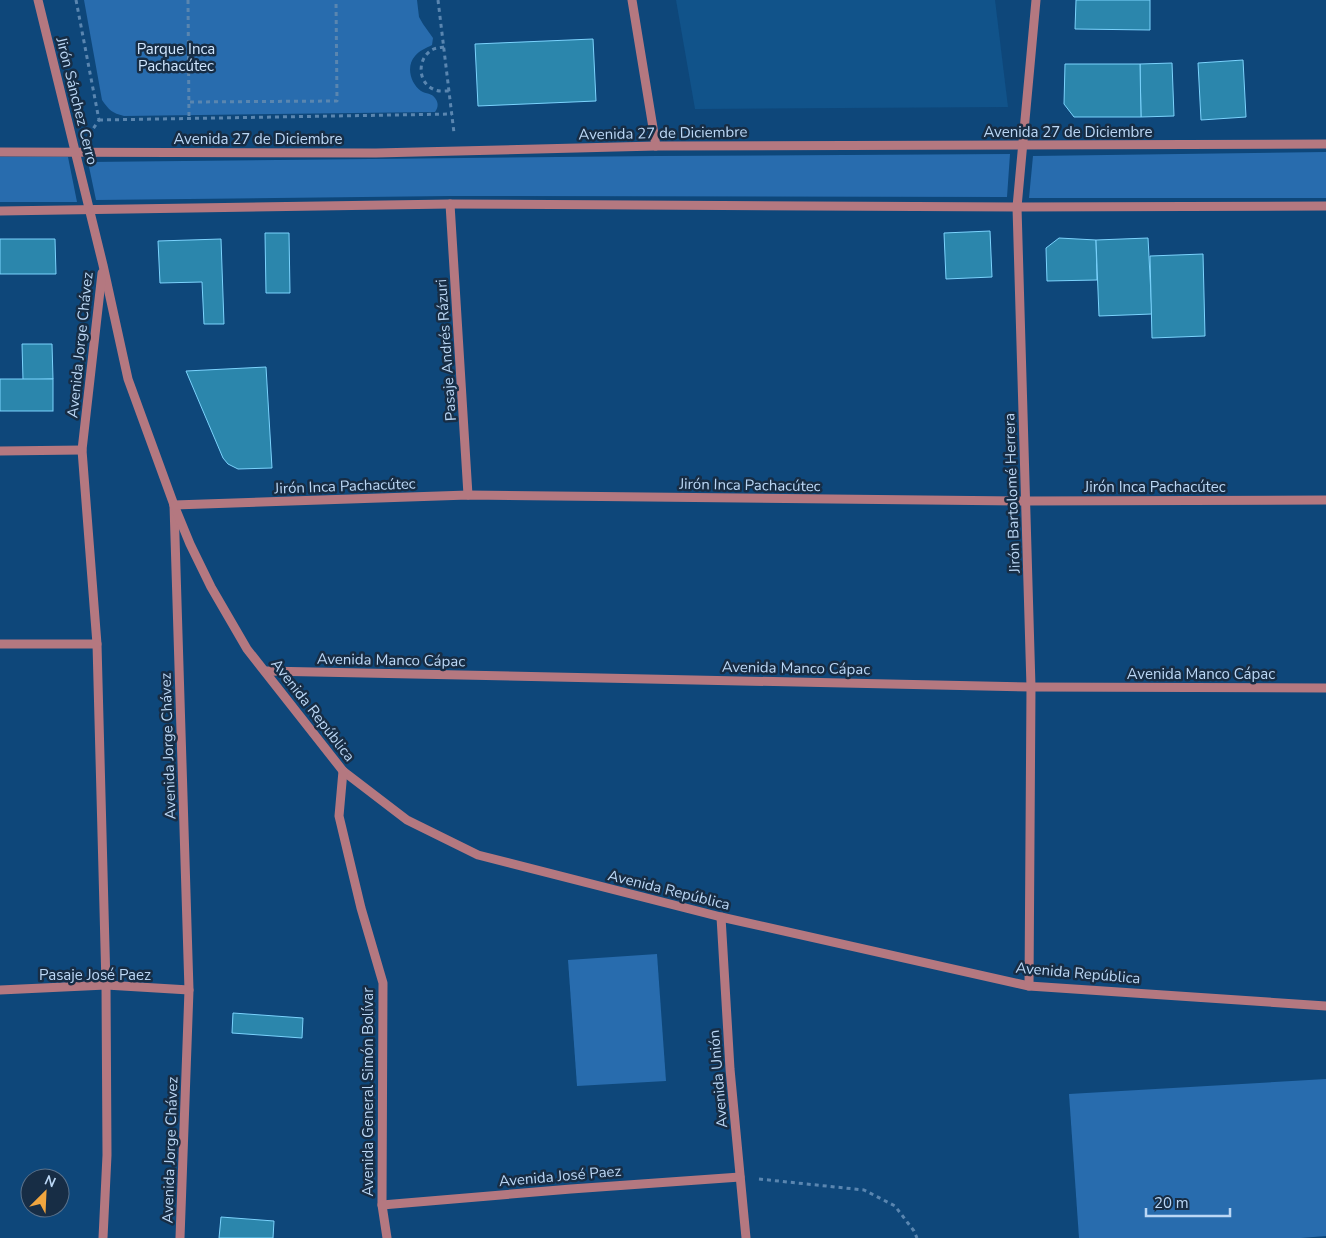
<svg xmlns="http://www.w3.org/2000/svg" width="1326" height="1238" font-family="'Nunito Sans',sans-serif">
	<rect width="100%" height="100%" fill="#0e477a"/>
	<!-- built -->
	<path fill="#11538a" d="M676 0H995L1008 107 695 109Z"/>
	<!-- green -->
	<g fill="#286cae">
		<path d="M84 0H417L419 17 423 24 433 38 432 45C426 48 419 51 415 56 406 66 410 83 421 91 426 94 432 93 435 98 439 103 438 108 435 112L124 116C112 113 109 110 102 100Z"/>
		<path d="M1326 152V198H1029L1033 156Z"/>
		<path d="M1010 154 1007 197 451 196 96 200 88 162 657 156Z"/>
		<path d="M0 157H68L77 202H0Z"/>
		<path d="M657 954 666 1081 577 1086 568 960Z"/>
		<path d="M1326 1079V1236L1301 1238H1079L1069 1094Z"/>
	</g>
	<!-- building -->
	<g fill="#2b86ac" stroke="#7bd3fd">
		<path d="M1076 0H1150V30L1075 29Z"/>
		<path d="M593 39 596 101 478 106 475 44Z"/>
		<path d="M1243 60 1246 117 1201 120 1198 63Z"/>
		<path d="M1172 63 1174 116 1141 117 1140 64Z"/>
		<path d="M1065 64H1140L1141 117H1074L1064 104Z"/>
		<path d="M990 231 992 277 946 279 944 233Z"/>
		<path d="M265 233H289L290 293H266Z"/>
		<path d="M1059 238 1096 240 1097 280 1047 281 1046 248Z"/>
		<path d="M1148 238 1152 314 1099 316 1096 240Z"/>
		<path d="M0 239H55L56 274H0Z"/>
		<path d="M221 239 224 324H204L202 282 160 283 158 241Z"/>
		<path d="M1203 254 1205 336 1152 338 1150 256Z"/>
		<path d="M22 344H52L53 379 23 380Z"/>
		<path d="M266 367 272 468 238 469 228 464 223 458 186 371Z"/>
		<rect x="0" y="379" width="53" height="32"/>
		<path d="M233 1013 303 1018 302 1038 232 1033Z"/>
		<path d="M221 1217 274 1221 273 1238H219Z"/>
	</g>
	<g fill="none" stroke-linecap="round" stroke-linejoin="round">
		<!-- path -->
		<g stroke="#5a86b0" stroke-width="3" stroke-dasharray="4 4" stroke-linecap="butt">
			<path d="M76 0 99 120 91 132"/>
			<path d="M188 0 189 118"/>
			<path d="M438 0 454 133"/>
			<path d="M444 47C438 48 433 48 429 52 417 62 419 83 433 89 438 92 444 91 449 91"/>
			<path d="M190 102 337 101 336 0"/>
			<path d="M99 120 452 114"/>
			<path d="M759 1179 864 1190 895 1206 914 1231 917 1238"/>
		</g>
		<!-- minor -->
		<g stroke="#b47880" stroke-width="9">
			<path d="M38 0 103 265 128 379 174 505 189 990 180 1238"/>
			<path d="M632 0 656 146"/>
			<path d="M0 152 376 153 656 146 1326 144"/>
			<path d="M450 204 468 495"/>
			<path d="M0 211 450 204 1017 207 1326 206"/>
			<path d="M102 273 82 450 97 644 106 985 107 1155 103 1238"/>
			<path d="M0 451 82 450"/>
			<path d="M174 505 190 544 211 587 247 649 343 771 407 820 478 855 721 917 1029 986 1326 1006"/>
			<path d="M174 505 468 495 1026 501 1326 500"/>
			<path d="M0 644H97"/>
			<path d="M266 671 1031 687 1326 688"/>
			<path d="M343 771 339 816 361 908 383 983 382 1205 387 1238"/>
			<path d="M721 917 730 1069 746 1238"/>
			<path d="M1029 986 1031 687 1017 207 1036 0"/>
			<path d="M0 990 106 985 189 990"/>
			<path d="M382 1205 571 1189 740 1177"/>
		</g>
	</g>
	<g text-anchor="middle" dominant-baseline="central" stroke-width="5" stroke-linejoin="round" paint-order="stroke">
		<!-- park labels -->
		<g font-size="15" fill="#cfe5fd" stroke="#172d45">
			<text x="176" y="49">Parque Inca<tspan x="176" dy="17">Pachacútec</tspan></text>
		</g>
		<!-- street labels -->
		<g font-size="15" fill="#bbd7f5" stroke="#172d45">
			<text transform="translate(77 101) rotate(76)">Jirón Sánchez Cerro</text>
			<text x="1068" y="132">Avenida 27 de Diciembre</text>
			<text transform="translate(663 133) rotate(-1)">Avenida 27 de Diciembre</text>
			<text x="258" y="139">Avenida 27 de Diciembre</text>
			<text transform="translate(80 345) rotate(-84)">Avenida Jorge Chávez</text>
			<text transform="translate(446 350) rotate(-94)">Pasaje Andrés Rázuri</text>
			<text transform="translate(750 485) rotate(1)">Jirón Inca Pachacútec</text>
			<text transform="translate(345 486) rotate(-2)">Jirón Inca Pachacútec</text>
			<text x="1155" y="487">Jirón Inca Pachacútec</text>
			<text transform="translate(1012 493) rotate(-92)">Jirón Bartolomé Herrera</text>
			<text transform="translate(391 660) rotate(1)">Avenida Manco Cápac</text>
			<text transform="translate(796 668) rotate(1)">Avenida Manco Cápac</text>
			<text x="1201" y="674">Avenida Manco Cápac</text>
			<text transform="translate(313 710) rotate(52)">Avenida República</text>
			<text transform="translate(168 746) rotate(-92)">Avenida Jorge Chávez</text>
			<text transform="translate(669 890) rotate(14)">Avenida República</text>
			<text transform="translate(1078 973) rotate(5)">Avenida República</text>
			<text x="95" y="975">Pasaje José Paez</text>
			<text transform="translate(718 1079) rotate(-95)">Avenida Unión</text>
			<text transform="translate(368 1092) rotate(-90)">Avenida General Simón Bolívar</text>
			<text transform="translate(170 1150) rotate(-88)">Avenida Jorge Chávez</text>
			<text transform="translate(560 1176) rotate(-5)">Avenida José Paez</text>
		</g>
	</g>
	<!-- north arrow -->
	<g transform="translate(45 1193) rotate(24)"><circle r="24" fill="#172d45" stroke="#59718b"/>
	<path d="M0-4L9 19L0 12L-9 19Z" fill="#f1a63f"/>
	<text y="-8" font-size="14" font-weight="bold" text-anchor="middle" fill="#bbd7f5">N</text>
	</g>
	<!-- scale -->
	<path d="M1146 1208v8h84v-8" fill="none" stroke="#bbd7f5" stroke-width="2.5"/>
	<text x="1154" y="1208" font-size="15" fill="#bbd7f5" stroke="#172d45" stroke-width="4" paint-order="stroke">20 m</text>
</svg>
